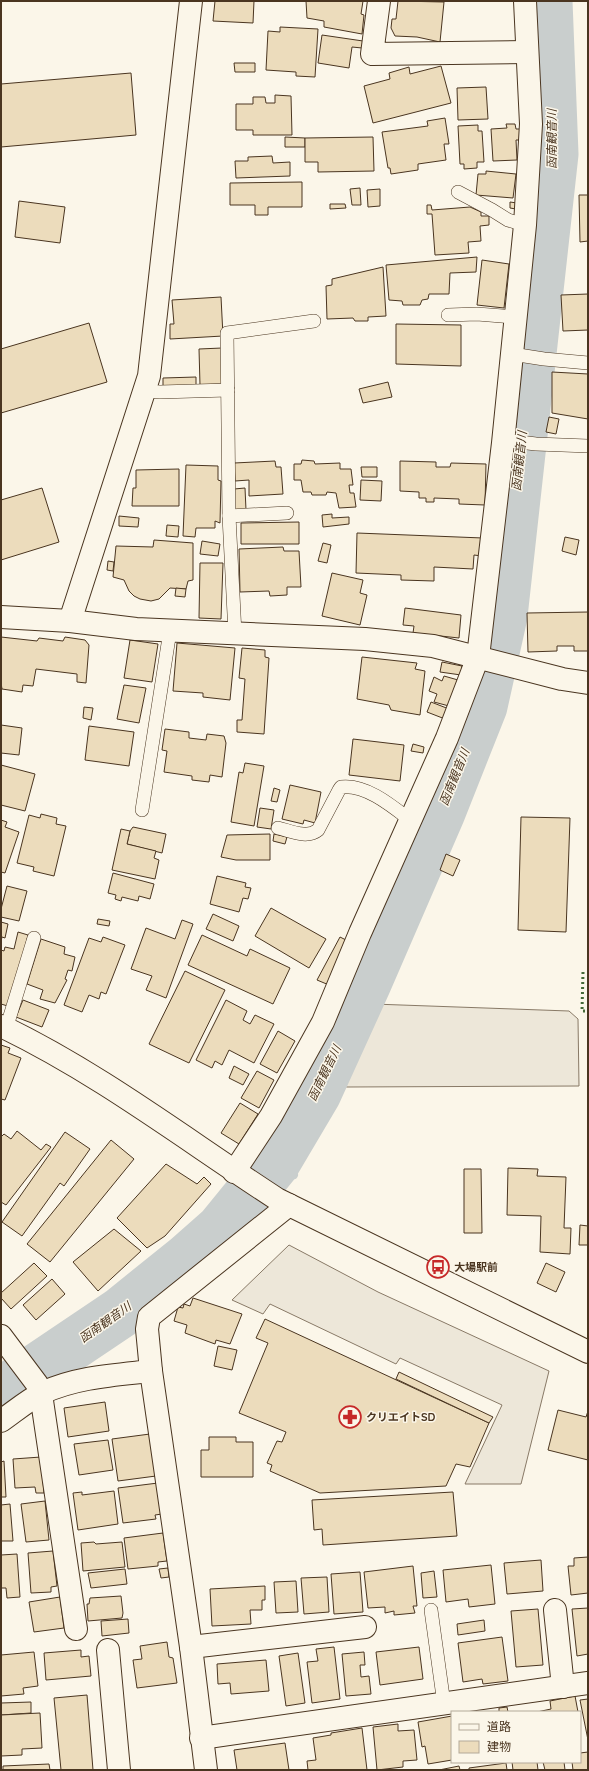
<svg xmlns="http://www.w3.org/2000/svg" width="589" height="1771" font-family="Quicksand,'Noto Sans JP',sans-serif">
	<rect width="100%" height="100%" fill="#fbf6e9"/>
	<!-- parking -->
	<g fill="#ede7d9" stroke="#887966">
		<path d="M373 1004 569 1011 578 1019 579 1086 347 1087 338 1085Z"/>
		<path d="M289 1245 378 1292 549 1371 521 1484H465L502 1405 400 1358 396 1364 270 1304 263 1314 232 1300Z"/>
	</g>
	<g fill="none" stroke-linecap="round" stroke-linejoin="round">
		<!-- stream -->
		<path stroke="#c9cecd" stroke-width="8" d="M274 1164 294 1175"/>
		<!-- river -->
		<path stroke="#c9cecd" stroke-width="51" d="M1 1393 120 1313 187 1259 221 1229 274 1164 316 1093 366 983 440 812 482 706 502 616 553 154 547 1"/>
	</g>
	<!-- building -->
	<g fill="#ecdcbc" stroke="#4a3520">
		<path d="M215 1H254L253 23 213 21Z"/>
		<path d="M306 1H363L361 14 364 15 362 34 324 27V21L307 18Z"/>
		<path d="M398 1 444 2 440 42 417 37 395 36 391 28 392 19H396Z"/>
		<path d="M280 27 318 29 315 77 296 76V72L266 70 268 31 280 32Z"/>
		<path d="M322 35 363 41 362 48 352 47 349 68 318 63Z"/>
		<path d="M234 63H255V72H235Z"/>
		<path d="M441 66 451 103 373 123 364 86 390 79 389 73 409 67 410 74Z"/>
		<path d="M131 73 136 135 1 147V84Z"/>
		<path d="M486 87 488 119 458 120 457 88Z"/>
		<path d="M275 95 291 96 292 135H253V130H236V104H253V97H265L266 103H275Z"/>
		<path d="M445 118 449 144H444L446 160 418 164V170L391 174 390 168H388L382 132 428 126 427 121Z"/>
		<path d="M506 124H515L516 129H520L521 140H516L517 160 493 161 491 129 507 128Z"/>
		<path d="M478 125V131H482L484 162H477V168L464 169V164H460L458 126Z"/>
		<path d="M285 137 305 138V147H285Z"/>
		<path d="M373 137 374 171 318 172V162H305V138Z"/>
		<path d="M272 156 273 163 290 162V176L236 178 235 161H248V157Z"/>
		<path d="M486 171 516 174 513 198 476 195 478 174H486Z"/>
		<path d="M302 182V207H268V215H255V205H230V183Z"/>
		<path d="M360 188 361 205H352L350 189Z"/>
		<path d="M380 189V206L368 207 367 190Z"/>
		<path d="M579 195H588V241L580 242Z"/>
		<path d="M19 201 65 207 60 243 15 237Z"/>
		<path d="M510 202 517 203 516 209 510 208Z"/>
		<path d="M330 204H345L346 208 330 209Z"/>
		<path d="M427 205H431L432 210 470 207 481 212V216H489V225L480 226 481 241 468 242 469 253 435 255 432 214H427Z"/>
		<path d="M477 257 476 272 450 273 449 294H429L428 299 422 300 420 305H403L402 301 389 300 386 265Z"/>
		<path d="M482 260 509 264 504 308 477 305Z"/>
		<path d="M383 267 386 316 368 317V321H355L353 318 327 319 326 286 332 285V279Z"/>
		<path d="M588 294V330L563 331 561 295Z"/>
		<path d="M221 297 223 336 170 339V324H174L172 300Z"/>
		<path d="M89 323 107 382 1 413V349Z"/>
		<path d="M396 324 461 325V366L396 364Z"/>
		<path d="M222 348 223 384 200 385 199 349Z"/>
		<path d="M552 372 588 374V419L552 413Z"/>
		<path d="M196 377V385L163 387V378Z"/>
		<path d="M388 382 392 397 363 403 359 389Z"/>
		<path d="M549 417 559 419 556 434 546 432Z"/>
		<path d="M302 460 314 461 315 464 340 463V469H351L353 485H349L350 493H354L356 507 339 508 336 493 327 492 326 495H312L311 492H303L301 480H294V464H301Z"/>
		<path d="M275 461 276 467H281L283 494 249 496V480L235 481 234 463Z"/>
		<path d="M400 461 436 462V467H450L451 463 486 464 485 505 459 504V499L434 498V502H426V498H419V492L400 491Z"/>
		<path d="M186 465 218 466V480L221 481 220 523 215 521V528H196L195 537 183 536Z"/>
		<path d="M361 467H377V477H362Z"/>
		<path d="M179 469V506H132L133 488H136V470Z"/>
		<path d="M361 480 382 481 381 501 360 500Z"/>
		<path d="M42 488 59 542 1 560V500Z"/>
		<path d="M245 488 246 510H235L234 489Z"/>
		<path d="M332 514V518L349 517V524L323 527 322 515Z"/>
		<path d="M119 516 139 518 138 527 119 526Z"/>
		<path d="M299 522V544H241V523Z"/>
		<path d="M167 525 179 526 178 537 166 536Z"/>
		<path d="M357 533 483 538 482 556 474 555 473 569 434 567V581L401 580V575L356 573Z"/>
		<path d="M565 537 579 540 576 555 562 551Z"/>
		<path d="M154 540 193 543V580L188 581 186 589 170 588 159 599 151 601 140 599 134 596 129 591 124 580 113 577 116 546 153 547Z"/>
		<path d="M202 541 220 544 218 556 200 554Z"/>
		<path d="M323 543 331 545 327 563 318 561Z"/>
		<path d="M283 547 284 551H299L301 587H287V595L270 596 269 591 240 592 239 549Z"/>
		<path d="M108 561 114 562 113 571 107 570Z"/>
		<path d="M200 563H223L221 619 199 618Z"/>
		<path d="M332 573 363 580 360 593 367 595 360 625 322 616Z"/>
		<path d="M176 588 186 589 185 597 175 596Z"/>
		<path d="M405 608 461 615 459 638 413 633 414 626 403 625Z"/>
		<path d="M588 612V651H574V646H557V651L528 652 527 613Z"/>
		<path d="M1 637 37 641 39 638 63 641 65 637 85 640 89 645 86 683 77 682V674L36 669 33 686 23 685 22 692 2 689 1 683Z"/>
		<path d="M130 640 158 644 152 682 124 678Z"/>
		<path d="M177 643 235 648 230 700 203 697V693L173 691Z"/>
		<path d="M242 648 265 650V657L269 658 264 734 237 732V720H242L245 679 239 678Z"/>
		<path d="M362 657 417 663 415 669 425 671 420 715 391 710 389 705 357 699Z"/>
		<path d="M442 662 462 666 461 675 440 672Z"/>
		<path d="M444 676 458 680 449 706 434 702 437 694 429 691 434 677 442 681Z"/>
		<path d="M124 685 146 688 139 723 117 719Z"/>
		<path d="M431 702 449 709 445 719 427 712Z"/>
		<path d="M84 707 93 708 91 720 83 718Z"/>
		<path d="M1 725 22 728 19 755 1 753Z"/>
		<path d="M89 726 134 732 129 766 85 760Z"/>
		<path d="M165 729 189 732V738L206 740 207 734 224 736 226 743 222 777 210 775 209 782 192 780V776L164 772 167 751 162 750Z"/>
		<path d="M353 739 404 745 400 781 349 775Z"/>
		<path d="M413 744 424 747 423 753 411 751Z"/>
		<path d="M245 763 264 766 254 826 231 822 239 772 243 773Z"/>
		<path d="M1 765 35 774 25 811 1 805Z"/>
		<path d="M290 785 321 792 315 823 304 820 303 824 282 819Z"/>
		<path d="M274 788 280 790 277 802 271 801Z"/>
		<path d="M260 808 274 810 271 829 257 827Z"/>
		<path d="M41 814 57 818 56 824 66 826 54 876 33 871 34 867 17 863 29 815 40 818Z"/>
		<path d="M521 817 570 818 566 932 518 930Z"/>
		<path d="M1 820 7 822 5 827 19 832 5 873 1 872Z"/>
		<path d="M133 827 166 834 162 853 127 844 130 831Z"/>
		<path d="M121 829 130 831 127 844 156 851 154 858 159 860 155 879 112 870Z"/>
		<path d="M270 834V860H236L221 857 227 835Z"/>
		<path d="M274 834 287 837 285 844 273 841Z"/>
		<path d="M446 854 460 860 453 876 440 870Z"/>
		<path d="M113 873 154 884 150 899 139 896 138 901 122 897 121 901 115 899 116 895 108 893Z"/>
		<path d="M217 876 246 883 245 887 251 888 248 899 243 898 239 912 210 904Z"/>
		<path d="M7 886 27 891 19 921 1 917V909Z"/>
		<path d="M271 908 326 939 309 968 255 936Z"/>
		<path d="M213 914 239 926 233 941 206 929Z"/>
		<path d="M98 919 110 921 109 926 97 924Z"/>
		<path d="M182 920 193 924 166 998 146 990 152 976 131 969 146 928 175 939Z"/>
		<path d="M1 922 8 924 5 938 2 937 1 941Z"/>
		<path d="M18 932 28 935 11 1007 1 1004V950L4 951 5 947 14 949Z"/>
		<path d="M202 935 247 956 250 949 290 968 273 1004 188 965Z"/>
		<path d="M103 937 125 945 106 994 101 992 99 999 89 995 82 1012 64 1005 89 938 101 942Z"/>
		<path d="M340 937 348 941 329 985 317 980Z"/>
		<path d="M41 939 65 947 64 954 75 957 72 971 68 970 65 979 67 980 55 1003 40 999 43 990 27 984Z"/>
		<path d="M185 971 225 990 189 1063 149 1044Z"/>
		<path d="M23 1000 49 1010 42 1027 16 1017Z"/>
		<path d="M226 1000 247 1011 243 1020 250 1024 255 1015 274 1024 254 1063 229 1050 222 1065 215 1061 212 1068 196 1060Z"/>
		<path d="M278 1031 295 1041 277 1073 260 1064Z"/>
		<path d="M1 1045 10 1048 8 1053 21 1058 5 1100 1 1099Z"/>
		<path d="M234 1066 249 1074 243 1085 229 1078Z"/>
		<path d="M257 1071 274 1080 259 1108 241 1098Z"/>
		<path d="M240 1103 258 1114 239 1144 221 1133Z"/>
		<path d="M17 1131 41 1150 46 1144 51 1147 6 1205 1 1202V1137L4 1134 11 1139Z"/>
		<path d="M65 1132 90 1149 64 1186 60 1183 22 1236 2 1222Z"/>
		<path d="M111 1140 134 1159 50 1262 27 1244Z"/>
		<path d="M166 1164 197 1184 204 1177 211 1184 165 1236 147 1248 117 1218Z"/>
		<path d="M508 1168 538 1169 537 1176 566 1177 564 1228H571L570 1254 540 1252 541 1216 507 1215Z"/>
		<path d="M464 1169H481L482 1233H464Z"/>
		<path d="M580 1225 588 1226V1245H579Z"/>
		<path d="M114 1229 141 1251 98 1291 73 1262Z"/>
		<path d="M34 1263 47 1276 11 1309 1 1298V1293Z"/>
		<path d="M546 1263 565 1272 556 1292 537 1283Z"/>
		<path d="M52 1279 65 1294 36 1320 23 1305Z"/>
		<path d="M193 1298 242 1314 230 1344 216 1340 215 1344 185 1333 187 1325 174 1321 178 1307 183 1308 184 1304 190 1306Z"/>
		<path d="M265 1319 489 1423 470 1467 456 1464 446 1486 320 1493 270 1471 272 1465 267 1463 277 1441 282 1442 286 1432 239 1413 268 1343 256 1338Z"/>
		<path d="M218 1346 237 1350 232 1370 214 1366Z"/>
		<path d="M399 1372 493 1417 489 1423 396 1379Z"/>
		<path d="M105 1402 109 1431 68 1437 64 1408Z"/>
		<path d="M558 1410 586 1417 588 1411V1460L548 1450Z"/>
		<path d="M150 1434 156 1476 118 1481 112 1439Z"/>
		<path d="M209 1437H236V1442H253V1477H201V1450H209Z"/>
		<path d="M108 1440 113 1470 79 1475 74 1444Z"/>
		<path d="M41 1457 44 1493H36L35 1487 15 1488 13 1459Z"/>
		<path d="M4 1461 6 1497H1V1462Z"/>
		<path d="M158 1483 162 1514 155 1515 156 1519 123 1523 118 1488Z"/>
		<path d="M114 1491 118 1524 78 1530 73 1493 82 1492V1495Z"/>
		<path d="M453 1492 457 1536 323 1545 322 1529 314 1530 312 1500Z"/>
		<path d="M45 1501 49 1540 26 1542 21 1504Z"/>
		<path d="M10 1504 13 1541H1V1505Z"/>
		<path d="M163 1533 167 1561 158 1562V1566L128 1569 124 1538Z"/>
		<path d="M94 1542 96 1544 122 1542 125 1567 83 1571 81 1543Z"/>
		<path d="M53 1551 57 1586 51 1587V1592L31 1593 28 1553Z"/>
		<path d="M17 1554 20 1597 7 1598 6 1588H1V1555Z"/>
		<path d="M588 1557V1593L571 1595 568 1566H574V1558Z"/>
		<path d="M541 1560 543 1591 507 1594 504 1563Z"/>
		<path d="M491 1565 495 1604 469 1607 468 1599 446 1602 443 1570Z"/>
		<path d="M413 1566 417 1606H413L415 1613 394 1615V1611L385 1613V1607L368 1608 364 1572Z"/>
		<path d="M168 1568 169 1577 161 1578 159 1569Z"/>
		<path d="M125 1569 127 1584 91 1588 88 1573Z"/>
		<path d="M434 1571 437 1597 423 1598 421 1573Z"/>
		<path d="M360 1572 363 1612 334 1614 331 1574Z"/>
		<path d="M327 1577 329 1612 304 1614 301 1578Z"/>
		<path d="M296 1581 298 1612 276 1613 274 1582Z"/>
		<path d="M265 1586V1600H262V1610H250L251 1624 212 1626 210 1589Z"/>
		<path d="M121 1596 123 1613 122 1618 88 1621 87 1604H89L90 1598Z"/>
		<path d="M60 1597 64 1628 34 1632 29 1602Z"/>
		<path d="M588 1608V1654L577 1656 572 1609Z"/>
		<path d="M538 1609 543 1665 516 1667 511 1611Z"/>
		<path d="M128 1619 129 1633 102 1636 101 1621Z"/>
		<path d="M484 1620 485 1631 458 1635 457 1624Z"/>
		<path d="M502 1637 508 1681 483 1684 482 1679 463 1682 458 1643Z"/>
		<path d="M167 1642 169 1657 173 1658 177 1683 137 1688 133 1660 142 1659 140 1646Z"/>
		<path d="M334 1647 340 1699 312 1703 307 1662 318 1661 316 1649Z"/>
		<path d="M419 1647 423 1679 380 1685 376 1652Z"/>
		<path d="M81 1650V1657L89 1656 91 1676 46 1680 44 1653Z"/>
		<path d="M34 1652 38 1686 23 1688 24 1694 1 1696V1655Z"/>
		<path d="M364 1652 365 1665H360L361 1677 369 1676 371 1694 346 1696 342 1654Z"/>
		<path d="M298 1653 305 1703 286 1706 279 1656Z"/>
		<path d="M266 1660 269 1691 231 1694 230 1683 218 1684 217 1664Z"/>
		<path d="M87 1695 93 1770H61L54 1698Z"/>
		<path d="M575 1696 578 1712H537L551 1709 550 1701Z"/>
		<path d="M588 1699V1740L580 1700Z"/>
		<path d="M31 1702V1713L1 1715V1703Z"/>
		<path d="M507 1707 508 1712H499V1708Z"/>
		<path d="M40 1713 42 1748 22 1749V1755L1 1756V1715Z"/>
		<path d="M452 1716V1760L428 1764 425 1746 422 1747 418 1722Z"/>
		<path d="M398 1724V1731L414 1730 417 1760 403 1761V1767L377 1770 373 1727Z"/>
		<path d="M362 1728 367 1770H308L307 1761 316 1760 313 1738 331 1735V1733Z"/>
		<path d="M285 1743 289 1770H237L234 1750Z"/>
		<path d="M588 1752V1770H573L572 1762H580V1753Z"/>
		<path d="M512 1762H537L538 1770H513Z"/>
		<path d="M543 1762H564L565 1770H545Z"/>
		<path d="M506 1763 507 1770H469V1768Z"/>
		<path d="M49 1764 50 1770H3V1766Z"/>
		<path d="M459 1766 460 1770H439Z"/>
	</g>
	<g fill="none" stroke-linecap="round" stroke-linejoin="round">
		<!-- service casing -->
		<g stroke="#4a3520" stroke-width="14">
			<g id="service">
				<path d="M458 192 492 210 508 220 525 225"/>
				<path d="M448 315 477 314 515 317"/>
				<path d="M512 354 544 359 588 363"/>
				<path d="M144 391 160 392 228 390"/>
				<path d="M503 440 536 444 588 446"/>
				<path d="M229 516 287 513"/>
				<path d="M235 634 229 516 227 333 314 321"/>
				<path d="M142 810 170 631"/>
				<path d="M278 828C291 831 307 839 318 830L339 790 341 787C366 784 392 806 410 820"/>
				<path d="M6 1029 34 938"/>
				<path d="M431 1610 444 1704"/>
			</g>
		</g>
		<!-- minor casing -->
		<g stroke="#4a3520" stroke-width="24">
			<g id="minor">
				<path d="M379 1 372 54 527 52"/>
				<path d="M1 617 70 621 136 629 365 639 433 646 562 679 588 683"/>
				<path d="M234 1172 271 1116 323 1022 360 933 447 738 478 657 503 443 525 225 531 124 525 1"/>
				<path d="M1 1336 37 1384 41 1394 76 1629"/>
				<path d="M151 1371 191 1647 206 1770"/>
				<path d="M1 1421C14 1412 28 1400 42 1393 76 1377 115 1375 151 1371L147 1329 149 1317 289 1205"/>
				<path d="M555 1610 563 1687"/>
				<path d="M191 1647 365 1627"/>
				<path d="M108 1650 119 1770"/>
				<path d="M201 1738 588 1683"/>
			</g>
		</g>
		<!-- tertiary casing -->
		<g stroke="#4a3520" stroke-width="24">
			<g id="tertiary">
				<path d="M70 621 149 376 191 1"/>
				<path d="M1 1026C99 1073 186 1140 277 1199L588 1352"/>
			</g>
		</g>
		<!-- service -->
		<use href="#service" stroke="#fbf6e9" stroke-width="13"/>
		<!-- minor -->
		<use href="#minor" stroke="#fbf6e9" stroke-width="22"/>
		<!-- tertiary -->
		<use href="#tertiary" stroke="#fbf6e9" stroke-width="22"/>
		<!-- hedge -->
		<path stroke="#436837" stroke-width="3" stroke-dasharray="2 3" stroke-linecap="butt" d="M583 972 582 1011H588"/>
	</g>
	<!-- icons -->
	<defs>
		<g id="bus-ring" transform="scale(1.15)"><circle r="9.5" fill="#fbf6e9" stroke="#c62828" stroke-width="1.5"/><path d="M-5-6H5V4H4V6H2V4H-2V6H-4V4H-5ZM-3.5-4V0h7V-4ZM-3.5 1.2v1.5H-2V1.2ZM2 1.2v1.5H3.5V1.2Z" fill="#c62828"/></g>
		<g id="pharmacy-ring" transform="scale(1.15)"><circle r="9.5" fill="#fbf6e9" stroke="#c62828" stroke-width="1.5"/><path d="M-2-6h4v4h4v4h-4v4h-4v-4h-4v-4h4Z" fill="#c62828"/></g>
	</defs>
	<g fill-rule="evenodd">
		<use href="#bus-ring" x="438" y="1267"/>
		<use href="#pharmacy-ring" x="350" y="1417"/>
	</g>
	<g text-anchor="middle" dominant-baseline="central" stroke-width="3" stroke-linejoin="round" paint-order="stroke">
		<!-- poi labels -->
		<g font-size="11" font-weight="bold" fill="#4a3520" stroke="#fbf6e9" text-anchor="start">
			<text x="454" y="1267">大場駅前</text>
			<text x="366" y="1417">クリエイトSD</text>
		</g>
		<!-- water labels -->
		<g font-size="12" font-style="italic" fill="#4a3520" stroke="#fbf6e9">
			<text transform="translate(551 139) rotate(-90)">函南観音川</text>
			<text transform="translate(519 461) rotate(-84)">函南観音川</text>
			<text transform="translate(454 777) rotate(-68)">函南観音川</text>
			<text transform="translate(324 1073) rotate(-64)">函南観音川</text>
			<text transform="translate(105 1322) rotate(-35)">函南観音川</text>
		</g>
	</g>
	<!-- border -->
	<rect width="589" height="1771" fill="none" stroke="#4a3520" stroke-width="4"/>
	<!-- legend -->
	<rect x="451" y="1711" width="130" height="52" fill="#fbf6e9" stroke="#b4a999"/>
	<rect x="459" y="1724" width="20" height="6" fill="#fbf6e9" stroke="#b4a999"/>
	<text x="487" y="1731" font-size="12" fill="#4a3520">道路</text>
	<rect x="459" y="1741" width="20" height="12" fill="#ecdcbc" stroke="#b4a999"/>
	<text x="487" y="1751" font-size="12" fill="#4a3520">建物</text>
</svg>
